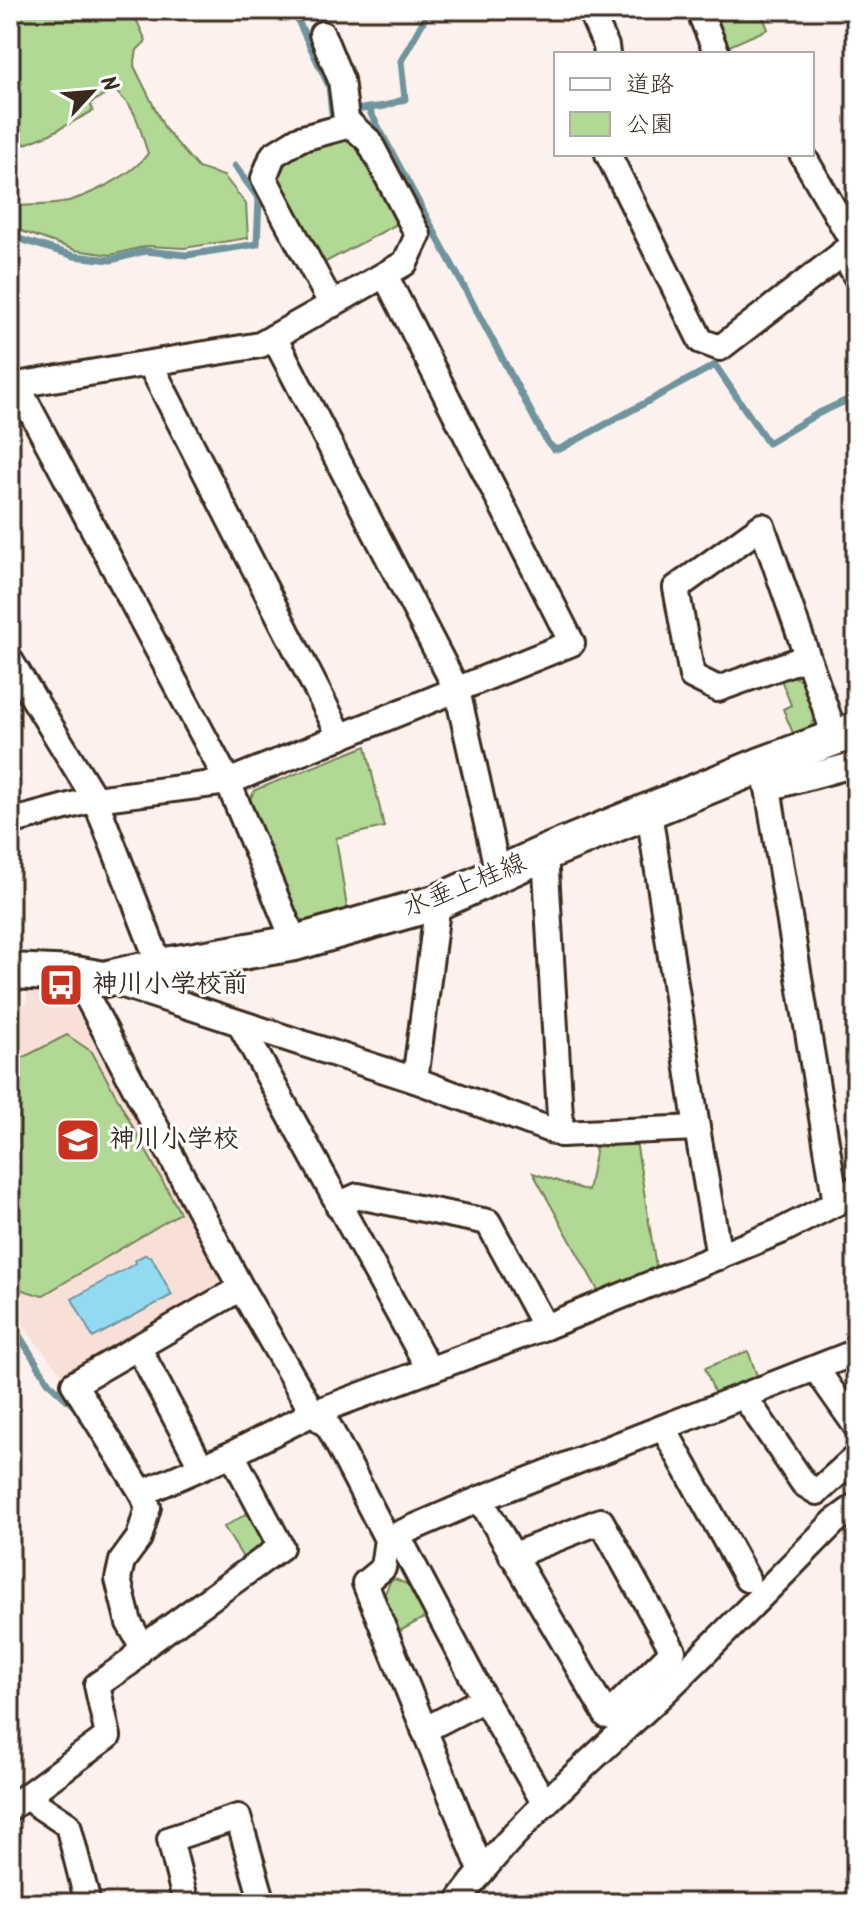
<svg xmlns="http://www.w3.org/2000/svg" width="866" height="1913" font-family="Kalam,'Klee One',sans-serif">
	<rect width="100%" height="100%" fill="#fcf1ed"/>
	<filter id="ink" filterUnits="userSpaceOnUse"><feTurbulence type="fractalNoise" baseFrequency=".0125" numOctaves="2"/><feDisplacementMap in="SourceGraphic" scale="16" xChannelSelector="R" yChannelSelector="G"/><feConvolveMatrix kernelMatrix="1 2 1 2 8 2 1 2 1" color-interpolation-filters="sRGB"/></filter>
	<g filter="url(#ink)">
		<!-- built -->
		<path fill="#f8e0d8" d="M28 984 70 999 220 1274 218 1287 62 1375 10 1310V1006L26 1004Z"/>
		<!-- green -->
		<g fill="#b1d894" stroke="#768159" stroke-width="2">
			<path d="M26 10H132L146 41 137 50 134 66 165 129 198 168 224 176 246 204 248 238 184 248 147 246 111 255 75 250 10 227V206C26 205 45 206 61 203 87 197 134 175 148 153 142 138 139 117 128 104 124 99 119 96 115 90L90 103 93 111 48 135 10 150V28Z"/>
			<path d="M730 10H760L768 29 725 48 716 28 722 14Z"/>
			<path d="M344 139 360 148 399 223 324 263 279 178C291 142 311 146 344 139Z"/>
			<path d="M788 674 801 680 816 715 808 734 795 738 783 709 791 705 780 677Z"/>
			<path d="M366 746 384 827 336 838 348 914 311 924 295 916 247 805 255 790Z"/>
			<path d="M67 1035 92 1052 180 1213 42 1296 10 1286V1064Z"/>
			<path d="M636 1141 657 1273 600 1294 533 1173 588 1191 597 1142Z"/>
			<path d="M748 1351 759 1381 716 1397 705 1368Z"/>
			<path d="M253 1510 266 1537 261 1554 247 1564 224 1527Z"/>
			<path d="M395 1579 409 1585 427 1616 398 1632 384 1595 390 1582Z"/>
		</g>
		<!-- water -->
		<path fill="#91dbf2" stroke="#6f949d" stroke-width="2" d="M146 1254 148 1257 151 1256 172 1295 93 1338 72 1299 136 1263 135 1260Z"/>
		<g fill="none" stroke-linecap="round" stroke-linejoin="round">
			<!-- stream -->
			<g stroke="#6f949d" stroke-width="7">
				<path d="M293 10 329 86 332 113 385 106 405 99 401 61 425 18 427 10"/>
				<path d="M10 19 18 10"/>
				<path d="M368 108 547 442 554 449H560L715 365 768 443 817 414 856 396"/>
				<path d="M10 236 74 256 111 260 145 251 187 255 257 244 259 199 235 166"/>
				<path d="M10 1321 49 1383 75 1407"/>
			</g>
			<!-- street casing -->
			<g stroke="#3b2a1e" stroke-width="30">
				<g id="street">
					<path d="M590 10 606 46 607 54"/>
					<path d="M699 10 717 54"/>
					<path d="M322 34 341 80 346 119 351 125"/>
					<path d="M608 154 701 341 720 348 856 243"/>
					<path d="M802 154 854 244"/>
					<path d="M843 252 856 276"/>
					<path d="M274 337 457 690 498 873"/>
					<path d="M150 364 341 737"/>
					<path d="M17 385 228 782 295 943"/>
					<path d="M10 386 260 345 405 263 418 235 369 141 351 125 299 139 273 155 264 178 332 305"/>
					<path d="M807 657 718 689 692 676 676 588 762 526 836 739"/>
					<path d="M10 660 95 799 160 966"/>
					<path d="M761 765 768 788 836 1203"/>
					<path d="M768 788 856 764"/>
					<path d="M649 812 697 1128 719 1257"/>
					<path d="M10 822 95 799 228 782 572 643 385 275"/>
					<path d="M545 853 561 1134"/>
					<path d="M75 974 241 1288 313 1413 329 1427 387 1539 383 1568 365 1583 481 1870"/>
					<path d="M105 979 415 1080 561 1134 697 1128"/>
					<path d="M241 1026 429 1369"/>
					<path d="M415 1080 438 902"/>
					<path d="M338 1205 358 1196 488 1222 545 1327"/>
					<path d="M241 1288 74 1384 142 1493 232 1454 313 1413 545 1327 781 1231 836 1203 856 1188"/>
					<path d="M138 1347 201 1466"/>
					<path d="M816 1369 856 1426"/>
					<path d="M744 1396 804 1484 817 1492 856 1457"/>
					<path d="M664 1429 747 1579"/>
					<path d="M142 1493 148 1507 139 1538 122 1561 118 1579 129 1623 143 1647 281 1547 232 1454"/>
					<path d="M480 1499 607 1716 673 1651 601 1521 512 1556"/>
					<path d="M398 1536 484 1699 545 1804"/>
					<path d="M387 1539 480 1499 856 1352"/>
					<path d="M424 1730 484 1699"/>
					<path d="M26 1797 68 1825 88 1903"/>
					<path d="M10 1808 108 1736 97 1685 129 1663 143 1647"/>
					<path d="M186 1903 170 1839 238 1817 263 1903"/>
					<path d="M457 1903C512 1828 585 1766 653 1703 715 1644 774 1583 834 1522L856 1506"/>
				</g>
			</g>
			<!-- secondary casing -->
			<g stroke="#3b2a1e" stroke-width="40">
				<path id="secondary" d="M10 971 75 974 104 979 160 966 295 943 438 902 545 853 761 765 856 730"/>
			</g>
			<!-- street -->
			<use href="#street" stroke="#fff" stroke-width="24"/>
			<!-- secondary -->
			<use href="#secondary" stroke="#fff" stroke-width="34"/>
		</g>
	</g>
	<!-- icons -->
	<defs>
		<g id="bus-square" transform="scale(2.3)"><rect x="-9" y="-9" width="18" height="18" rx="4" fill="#c8321e" stroke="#fff"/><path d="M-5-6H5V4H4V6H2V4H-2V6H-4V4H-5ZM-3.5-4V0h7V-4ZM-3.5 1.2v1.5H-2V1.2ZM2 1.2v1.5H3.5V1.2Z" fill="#fff"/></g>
		<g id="school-square" transform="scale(2.3)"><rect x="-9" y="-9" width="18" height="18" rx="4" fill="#c8321e" stroke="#fff"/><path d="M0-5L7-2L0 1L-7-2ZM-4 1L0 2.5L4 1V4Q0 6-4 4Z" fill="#fff"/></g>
	</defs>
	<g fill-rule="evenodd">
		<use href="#bus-square" x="61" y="985"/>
		<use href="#school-square" x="78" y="1140"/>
	</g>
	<g text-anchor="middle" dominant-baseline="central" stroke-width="6" stroke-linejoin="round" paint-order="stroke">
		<!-- street labels -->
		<g font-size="26" fill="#3b2a1e" stroke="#fff">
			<text transform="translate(465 886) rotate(-22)">水垂上桂線</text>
		</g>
		<!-- poi labels -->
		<g font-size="26" font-weight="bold" fill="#3b2a1e" stroke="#fff" text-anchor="start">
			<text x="92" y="985">神川小学校前</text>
			<text x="109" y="1140">神川小学校</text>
		</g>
	</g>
	<!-- margin -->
	<rect width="866" height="1913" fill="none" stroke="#fff" stroke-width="40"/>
	<rect x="20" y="20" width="826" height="1873" fill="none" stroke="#3b2a1e" stroke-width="3" filter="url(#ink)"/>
	<!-- legend -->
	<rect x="554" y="52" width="260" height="104" fill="#ffffff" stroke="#b1aaa5" stroke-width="2"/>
	<rect x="570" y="78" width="40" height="12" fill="#ffffff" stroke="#b1aaa5" stroke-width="2"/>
	<text x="626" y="92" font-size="24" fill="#3b2a1e">道路</text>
	<rect x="570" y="112" width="40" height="24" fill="#b1d894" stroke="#b1aaa5" stroke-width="2"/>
	<text x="626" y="132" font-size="24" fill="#3b2a1e">公園</text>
	<!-- north arrow -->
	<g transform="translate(92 92) rotate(64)" stroke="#ffffff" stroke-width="6" paint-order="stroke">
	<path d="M0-6L14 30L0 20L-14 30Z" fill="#3b2a1e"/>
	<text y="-12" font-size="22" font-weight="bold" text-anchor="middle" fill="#3b2a1e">N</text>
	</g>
</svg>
